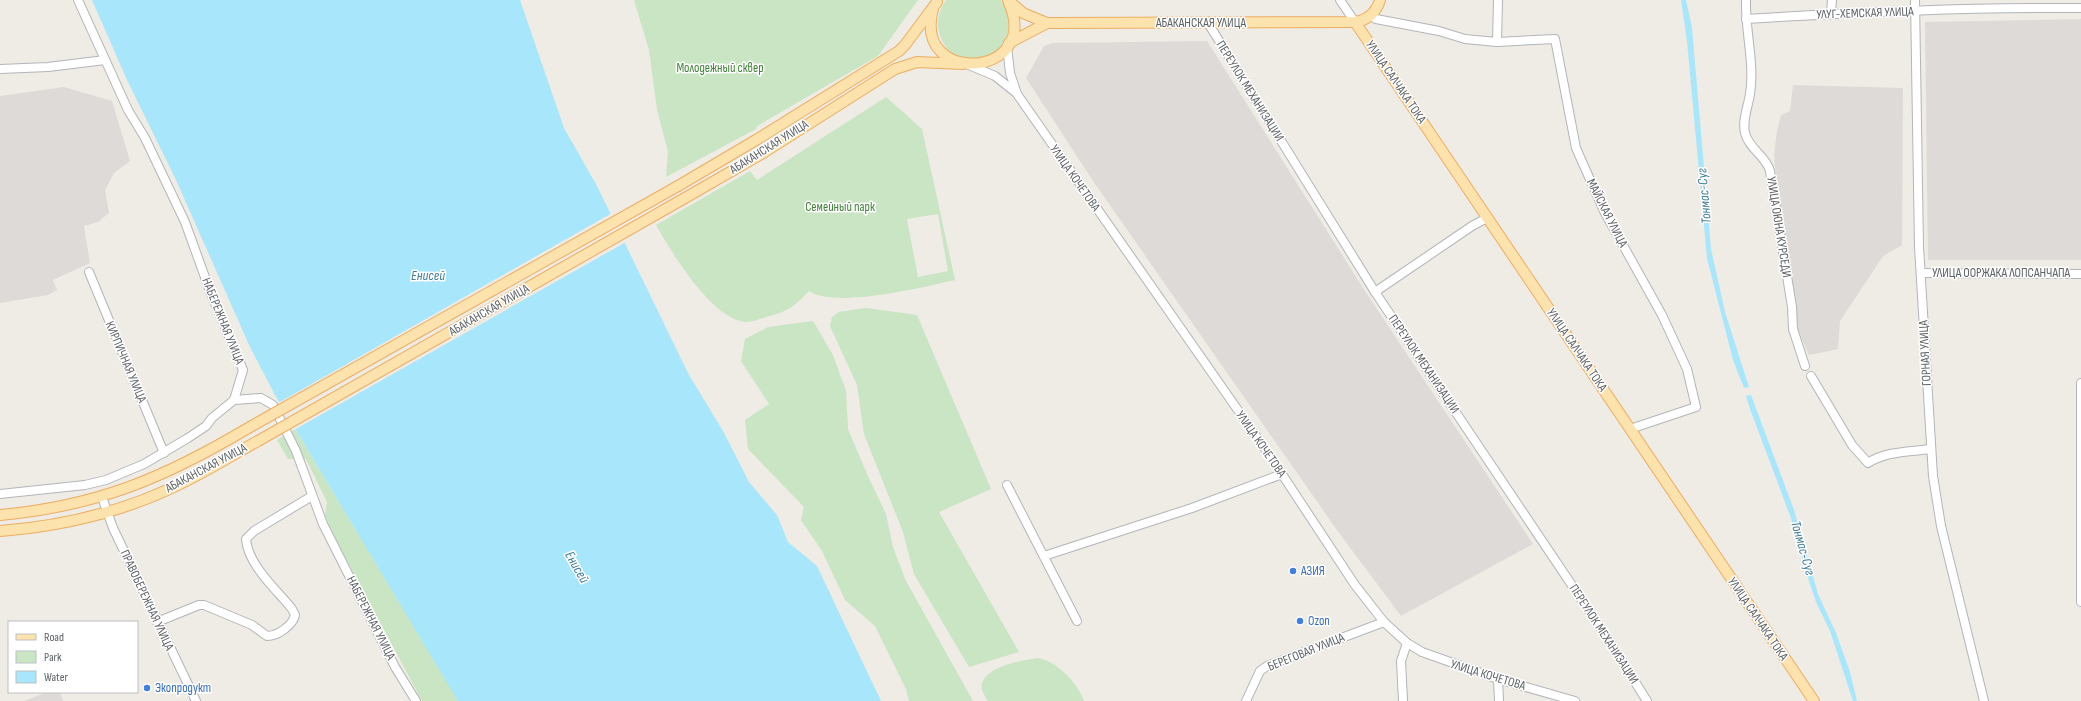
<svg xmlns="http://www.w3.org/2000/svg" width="2081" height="701" font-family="'Sofia Sans Condensed',sans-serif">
	<rect width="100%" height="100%" fill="#efebe5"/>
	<!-- industrial -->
	<g fill="#dedad7">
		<path d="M2081 19V260H1928L1925 22Z"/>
		<path d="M1207 41 1365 291 1533 544 1401 616 1339 533 1093 181 1026 78 1044 46 1053 43Z"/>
		<path d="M1793 85 1903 88 1902 245 1883 256 1840 321 1838 349 1809 355 1798 330 1780 223 1774 155 1777 131 1781 115 1790 111Z"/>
		<path d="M64 87 112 101 130 161 114 173 105 190 109 213 98 222 84 226 90 263 53 280 57 290 48 295 0 303V96Z"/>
		<path d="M48 692H60L63 701H24Z"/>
	</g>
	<!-- green -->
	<g fill="#c9e5c3" fill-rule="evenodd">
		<path d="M634 0H918L878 56 757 126 756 129 666 177 668 151 657 110 649 50Z"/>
		<path d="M946 0H1001C1032 51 959 84 941 38 935 24 938 12 946 0Z"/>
		<path d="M886 97 922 129 955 280C923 287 836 309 809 291 794 307 787 312 766 317 760 319 751 322 745 322 711 318 672 253 656 225L750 171 757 180ZM938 214 948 271 918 277 907 219Z"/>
		<path d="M866 308 917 315 991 489 939 512 1019 652 969 667 914 574 903 532 864 434 857 385 830 326 832 317 839 312Z"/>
		<path d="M813 321 833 355 846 391 848 429 867 474 886 514 893 547 906 581 973 701H909L906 689 875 626 845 600 822 551 801 520 804 507 748 449 745 420 769 404 741 361 745 339 768 327Z"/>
		<path d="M295 429 445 678 458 701H422L333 534 325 515 327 502 306 459H288L277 440Z"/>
		<path d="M1037 658C1056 660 1078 683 1084 701H988C986 698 983 693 982 690 978 667 1021 661 1037 658Z"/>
	</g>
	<!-- water -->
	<g fill="#a8e6fc">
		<path d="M92 0H520L564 128 597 186 689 375 723 431 749 482 777 515 788 542 817 566 881 701H458L275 395 250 347 176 180 127 80Z"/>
		<path d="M1681 0H1686L1692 28 1711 249 1725 312 1749 387 1744 388 1733 360 1707 258 1687 41Z"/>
		<path d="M1751 395 1794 510 1818 594 1836 633 1850 672 1857 701H1853L1830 631 1816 602 1806 572 1791 518 1750 409 1746 396Z"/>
	</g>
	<!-- pier -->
	<path fill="#efebe5" d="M612 213 626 242 294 430 278 403Z"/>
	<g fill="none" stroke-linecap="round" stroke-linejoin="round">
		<!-- minor casing -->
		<g stroke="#b2b6b9" stroke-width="10">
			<g id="minor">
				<path d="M78 0 128 110 145 138 185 222 210 291 243 370 234 400"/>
				<path d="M1340 0 1355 22"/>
				<path d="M1746 0C1745 31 1755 64 1750 94 1748 107 1742 120 1745 133 1749 149 1766 156 1770 171L1792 307 1793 329 1805 366"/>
				<path d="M1915 0 1919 247 1933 476 1941 526 1984 701"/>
				<path d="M1831 13 1832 0"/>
				<path d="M1371 16 1376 19 1439 31 1465 39 1497 42 1555 39 1576 148 1604 211 1662 315 1687 369 1696 407 1630 429"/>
				<path d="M1746 19C1857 12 1969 7 2081 8"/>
				<path d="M1208 23 1375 292 1610 642 1647 701"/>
				<path d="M1497 42 1498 0"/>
				<path d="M1007 46 1010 73 1017 94 1270 456 1355 585 1384 622 1407 643 1422 652 1498 679 1575 701"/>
				<path d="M969 65 995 76 1015 92"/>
				<path d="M0 69 48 67 105 60"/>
				<path d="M89 272 164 453"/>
				<path d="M1921 273 2081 274"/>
				<path d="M1375 292 1472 226 1487 218"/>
				<path d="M1811 376 1852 445 1868 463C1886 451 1909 452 1930 449"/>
				<path d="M2081 383V602"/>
				<path d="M234 400 261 398 273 405 296 451 323 524 395 667 416 701"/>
				<path d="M1007 485 1077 621"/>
				<path d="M0 494 85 485 106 480 144 464 188 438 206 426 212 418 234 400"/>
				<path d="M102 497 113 528 196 701"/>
				<path d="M1044 556 1192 508 1282 474"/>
				<path d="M157 622 199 605H204L252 625 267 636C278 636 293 625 295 615L292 609C276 589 248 565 246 539L254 531 312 496"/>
				<path d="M1498 679 1499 701"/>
				<path d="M1246 701 1260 671 1267 666 1384 622"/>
				<path d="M1403 701 1401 661 1407 643"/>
			</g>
		</g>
		<!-- major casing -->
		<g stroke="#ecad61" stroke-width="12">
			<g id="major">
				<path d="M1008 0 1023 13 1047 23 1355 22C1368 20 1376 13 1380 0"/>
				<path d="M933 9C912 87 1042 78 1009 3"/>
				<path d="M1355 22 1814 701"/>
				<path d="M1009 43 1047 23"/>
				<path d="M678 186 756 140 899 51 905 45 937 2"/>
				<path d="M685 198 763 153 895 69 917 62 963 64"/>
				<path d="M0 515C99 506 166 477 250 427"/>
				<path d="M0 531C65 526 130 510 188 480 212 468 234 454 258 441"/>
			</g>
		</g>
		<!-- minor -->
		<use href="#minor" stroke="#fff" stroke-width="8"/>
		<!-- major -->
		<use href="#major" stroke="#fce2ad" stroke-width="10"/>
		<!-- major-bridge casing -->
		<g stroke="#ecad61" stroke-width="12" stroke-linecap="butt">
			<g id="major-bridge">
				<path d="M250 427 678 186"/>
				<path d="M258 441 685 198"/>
			</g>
		</g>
		<!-- major-bridge -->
		<use href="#major-bridge" stroke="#fce2ad" stroke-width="10"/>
	</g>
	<!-- markers -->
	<g fill="#3f7fe0" stroke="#fff" stroke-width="1.5">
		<circle cx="1293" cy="571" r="4"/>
		<circle cx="1300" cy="621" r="4"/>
		<circle cx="147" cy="688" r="4"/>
	</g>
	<g text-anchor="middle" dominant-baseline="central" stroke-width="3" stroke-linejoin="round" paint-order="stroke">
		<!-- street labels -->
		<g font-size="13" fill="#5d6265" stroke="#fff">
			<text transform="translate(1865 13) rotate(-2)">УЛУГ-ХЕМСКАЯ УЛИЦА</text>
			<text x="1201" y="23">АБАКАНСКАЯ УЛИЦА</text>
			<text transform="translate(1396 82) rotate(56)">УЛИЦА САЛЧАКА ТОКА</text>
			<text transform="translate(1250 91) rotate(58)">ПЕРЕУЛОК МЕХАНИЗАЦИИ</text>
			<text transform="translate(769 147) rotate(-32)">АБАКАНСКАЯ УЛИЦА</text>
			<text transform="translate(1075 178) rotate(55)">УЛИЦА КОЧЕТОВА</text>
			<text transform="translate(1607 213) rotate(63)">МАЙСКАЯ УЛИЦА</text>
			<text transform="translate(1779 227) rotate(81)">УЛИЦА ОЮНА КУРСЕДИ</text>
			<text x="2001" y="273">УЛИЦА ООРЖАКА ЛОПСАНЧАПА</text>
			<text transform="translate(489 310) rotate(-30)">АБАКАНСКАЯ УЛИЦА</text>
			<text transform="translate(223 321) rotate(68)">НАБЕРЕЖНАЯ УЛИЦА</text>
			<text transform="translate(1577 350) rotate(56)">УЛИЦА САЛЧАКА ТОКА</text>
			<text transform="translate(1925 353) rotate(-93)">ГОРНАЯ УЛИЦА</text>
			<text transform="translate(126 362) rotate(67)">КИРПИЧНАЯ УЛИЦА</text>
			<text transform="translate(1424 364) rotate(56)">ПЕРЕУЛОК МЕХАНИЗАЦИИ</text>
			<text transform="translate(1261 444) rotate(55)">УЛИЦА КОЧЕТОВА</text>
			<text transform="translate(206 468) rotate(-28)">АБАКАНСКАЯ УЛИЦА</text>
			<text transform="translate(147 600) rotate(65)">ПРАВОБЕРЕЖНАЯ УЛИЦА</text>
			<text transform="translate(371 618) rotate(63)">НАБЕРЕЖНАЯ УЛИЦА</text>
			<text transform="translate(1758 619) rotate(56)">УЛИЦА САЛЧАКА ТОКА</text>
			<text transform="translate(1604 634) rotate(57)">ПЕРЕУЛОК МЕХАНИЗАЦИИ</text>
			<text transform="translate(1306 652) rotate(-22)">БЕРЕГОВАЯ УЛИЦА</text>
			<text transform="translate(1488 675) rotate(17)">УЛИЦА КОЧЕТОВА</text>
		</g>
		<!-- park labels -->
		<g font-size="13" fill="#408138" stroke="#fff">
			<text x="720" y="68">Молодежный сквер</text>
			<text x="840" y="207">Семейный парк</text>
		</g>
		<!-- shop labels -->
		<g font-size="13" fill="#366cbe" stroke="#fff" text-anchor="start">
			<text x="1301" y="571">АЗИЯ</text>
			<text x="1308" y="621">Ozon</text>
			<text x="155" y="688">Экопродукт</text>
		</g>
		<!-- water labels -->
		<g font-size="14" font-style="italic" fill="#3f7c9c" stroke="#fff">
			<text transform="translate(1704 196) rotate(-95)">Тонмас-Суг</text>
			<text x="428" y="275">Енисей</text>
			<text transform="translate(1803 548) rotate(74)">Тонмас-Суг</text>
			<text transform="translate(577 567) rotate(60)">Енисей</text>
		</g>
	</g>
	<!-- legend -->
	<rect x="8" y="621" width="130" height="72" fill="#ffffff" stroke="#bec0c1"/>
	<rect x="16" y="634" width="20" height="6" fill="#fce2ad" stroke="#bec0c1"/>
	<text x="44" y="641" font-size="12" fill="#5d6265">Road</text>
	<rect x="16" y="651" width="20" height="12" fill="#c9e5c3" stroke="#bec0c1"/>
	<text x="44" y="661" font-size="12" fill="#5d6265">Park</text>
	<rect x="16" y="671" width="20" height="12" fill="#a8e6fc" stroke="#bec0c1"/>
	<text x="44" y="681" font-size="12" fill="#5d6265">Water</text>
</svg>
